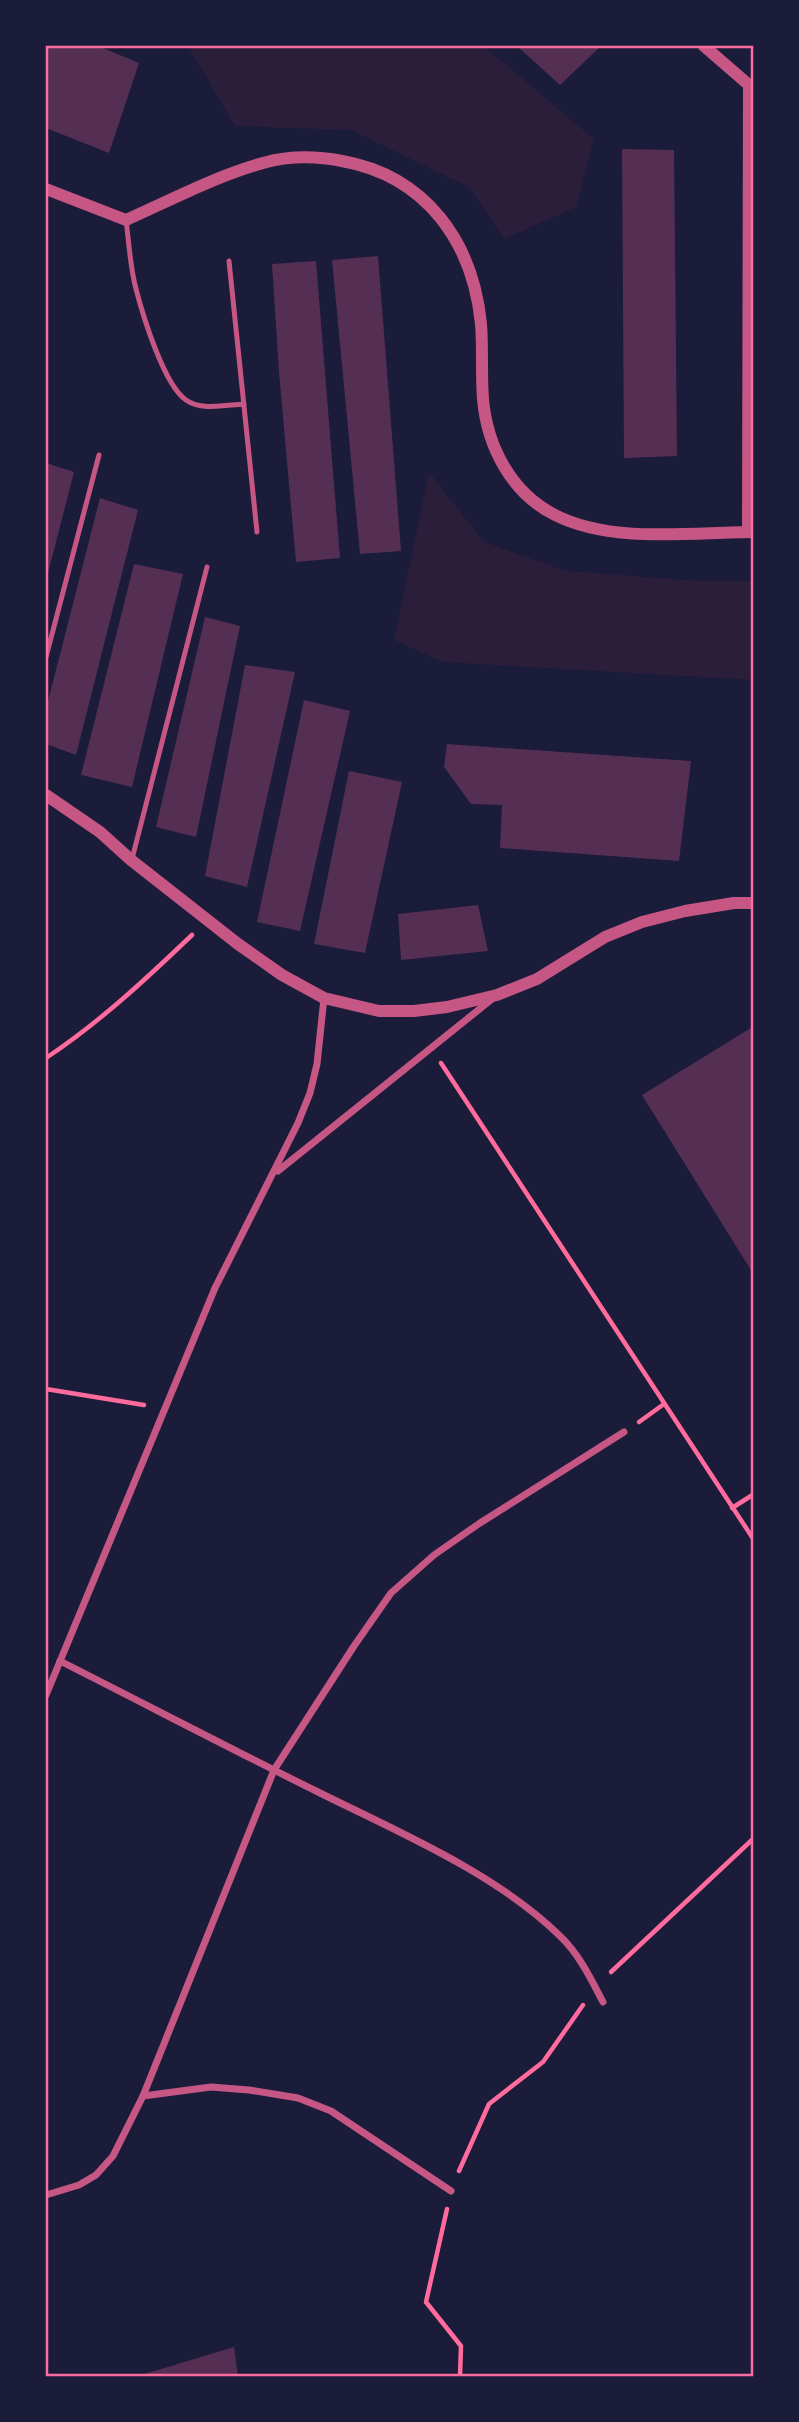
<svg xmlns="http://www.w3.org/2000/svg" width="799" height="2422" font-family="Manrope,sans-serif">
	<rect width="100%" height="100%" fill="#1b1b3a"/>
	<!-- green -->
	<g fill="#2a1e3b">
		<path d="M188 46H484L594 139 576 207 504 239 469 187 351 130 235 126Z"/>
		<path d="M429 472 484 542 567 571 699 581H753V680L443 662 394 640Z"/>
	</g>
	<!-- building -->
	<g fill="#542f53">
		<path d="M46 46H98L139 63 109 153 46 128Z"/>
		<path d="M517 46H601L560 85Z"/>
		<path d="M622 149 674 150 677 456 624 458Z"/>
		<path d="M378 256 401 551 360 554 332 260Z"/>
		<path d="M316 261 340 558 296 562 279 372 272 264Z"/>
		<path d="M46 463 74 472 46 581Z"/>
		<path d="M100 498 138 510 76 755 46 744V709Z"/>
		<path d="M134 564 183 574 132 787 81 775Z"/>
		<path d="M205 617 240 626 196 837 156 827Z"/>
		<path d="M245 665 295 672 247 887 205 876Z"/>
		<path d="M304 700 350 711 300 931 257 922Z"/>
		<path d="M447 744 691 761 679 861 500 848 502 805 471 804 444 767Z"/>
		<path d="M349 771 402 782 365 953 314 944Z"/>
		<path d="M478 905 488 951 401 960 398 914Z"/>
		<path d="M754 1026 753 1069 754 1275 642 1095Z"/>
		<path d="M234 2347 238 2376H138Z"/>
	</g>
	<g fill="none" stroke-linecap="round" stroke-linejoin="round">
		<!-- path -->
		<g stroke="#ff6b9d" stroke-width="4.5">
			<path d="M46 1058C100 1022 146 979 192 935"/>
			<path d="M441 1063 754 1540"/>
			<path d="M46 1389 144 1405"/>
			<path d="M639 1422 664 1404"/>
			<path d="M732 1508 754 1494"/>
			<path d="M611 1972 754 1838"/>
			<path d="M459 2171 489 2104 543 2062 583 2005"/>
			<path d="M447 2209 426 2302 461 2346 460 2376"/>
		</g>
		<!-- service -->
		<g stroke="#c65784" stroke-width="5">
			<path d="M126 220C129 242 130 267 136 289 143 316 164 385 186 400 201 411 226 405 244 404"/>
			<path d="M229 261 257 532"/>
			<path d="M46 657 99 455"/>
			<path d="M132 859 207 567"/>
		</g>
		<!-- minor -->
		<g stroke="#c65784" stroke-width="7">
			<path d="M278 1171 492 999"/>
			<path d="M60 1661C147 1705 233 1750 320 1793 399 1832 497 1874 560 1936 579 1954 591 1979 603 2002"/>
			<path d="M46 1695 215 1288 298 1123 310 1093 317 1064 324 998"/>
			<path d="M143 2096 211 2087 249 2090 298 2098 331 2111 451 2191"/>
			<path d="M46 2195 79 2185 96 2175 113 2156 143 2096 274 1770 354 1646 391 1593 434 1555 480 1523 624 1432"/>
		</g>
		<!-- tertiary -->
		<g stroke="#c65784" stroke-width="12">
			<path d="M704 46 749 85"/>
			<path d="M46 189 126 220C171 200 216 176 263 163 288 156 316 156 342 161 426 176 473 242 481 324 483 349 481 374 483 399 487 446 511 493 555 515 612 544 691 532 754 532"/>
			<path d="M748 532 749 85"/>
			<path d="M46 795 100 832 131 860 238 944 282 975 324 998 379 1011H414L447 1007 497 995 537 979 605 937 642 922 685 911 734 903H754"/>
		</g>
	</g>
	<!-- border -->
	<rect width="799" height="2422" fill="none" stroke="#1b1b3a" stroke-width="94"/>
	<rect x="47" y="47" width="705" height="2328" fill="none" stroke="#ff6b9d" stroke-width="2.5"/>
</svg>
